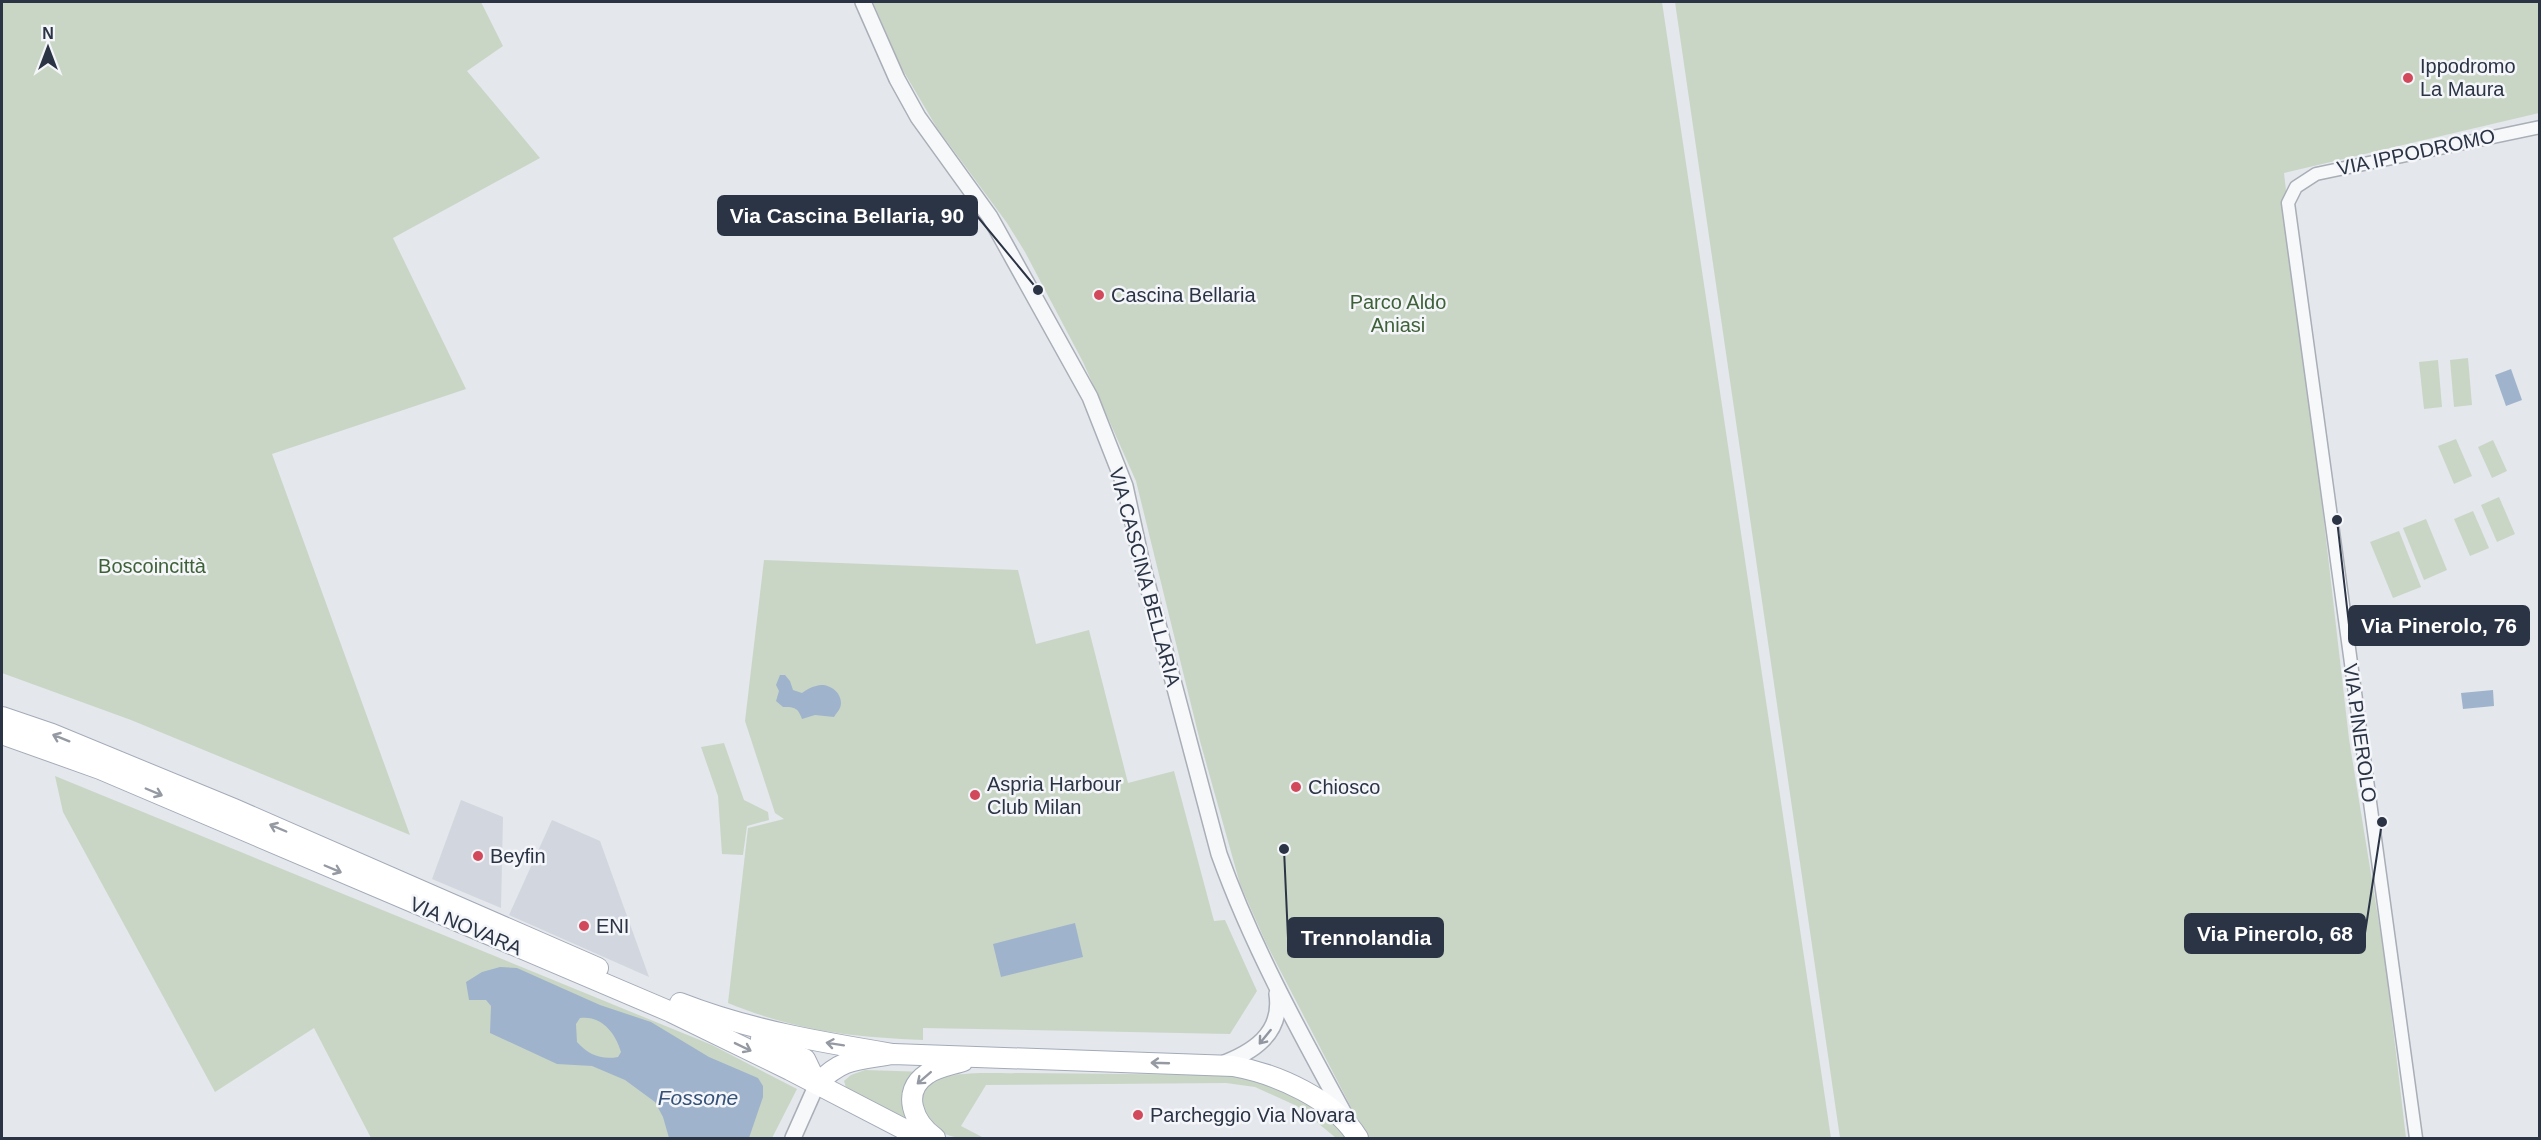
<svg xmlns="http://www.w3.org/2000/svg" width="2541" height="1140" font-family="Arial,sans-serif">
	<rect width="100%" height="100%" fill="#e4e7ec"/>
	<!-- built -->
	<g fill="#d2d6de">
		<path d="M461 800 503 817 501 908 432 879Z"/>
		<path d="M552 820 600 841 649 977 509 915Z"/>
	</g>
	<!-- green -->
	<g fill="#c9d6c5">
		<path d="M2 2H481L503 46 467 71 540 158 393 238 466 389 272 454 410 835 131 720 2 673Z"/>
		<path d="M873 2H1662L1831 1138H1367L1266 943 1240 884 1200 741 1136 481 1083 362 1025 252 1007 223 937 128 901 67Z"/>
		<path d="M1675 2H2539V113L2284 173 2349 739 2385 960 2406 1138H1840Z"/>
		<path d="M2468 358 2472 405 2454 407 2450 360Z"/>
		<path d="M2438 360 2442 407 2424 409 2419 362Z"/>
		<path d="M2456 439 2472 476 2454 484 2438 446Z"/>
		<path d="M2493 440 2507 471 2492 478 2478 447Z"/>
		<path d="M2499 497 2515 534 2497 542 2481 505Z"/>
		<path d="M2473 511 2489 548 2470 556 2454 519Z"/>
		<path d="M2426 519 2447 570 2424 580 2403 528Z"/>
		<path d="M2399 531 2421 587 2393 598 2370 542Z"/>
		<path d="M764 560 1018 570 1036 644 1089 630 1128 783 1174 771 1214 921 1225 920 1257 991 1230 1034 923 1028V1040C850 1037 797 1031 728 1003L748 828 784 819 775 813 745 721Z"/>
		<path d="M724 743 744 800 768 812 769 820 747 826 743 855 722 854 718 796 701 747Z"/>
		<path d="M55 776 712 1045 797 1089 772 1138H371L314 1028 215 1092 63 812Z"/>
		<path d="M865 1070 927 1072 916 1125 847 1091 844 1081 851 1075Z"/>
		<path d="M1021 1073 1232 1075 1292 1093 1332 1120 1346 1138H1336L1297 1106 1255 1087 1226 1083 986 1085 961 1126 984 1138C954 1138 944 1139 922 1117L921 1090C940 1068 993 1074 1021 1073Z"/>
	</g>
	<!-- water -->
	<g fill="#9fb4cc" fill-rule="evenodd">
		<path d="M2511 369 2522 400 2506 406 2495 375Z"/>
		<path d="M780 675H785L790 681 793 690 802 693C806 690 811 687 816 686 827 682 841 691 841 703 841 709 837 712 834 717L815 715 802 719C798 708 795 707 783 707L776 701 779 691 776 685Z"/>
		<path d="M2493 690 2494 706 2463 709 2461 693Z"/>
		<path d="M1075 923 1083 957 1001 977 993 944Z"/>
		<path d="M500 967 517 968 600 1005 651 1022 709 1057 758 1078 763 1086V1097L749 1138H669L663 1117 655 1102 625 1080 592 1066 557 1064 490 1033 491 1006 486 1000H469L466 982 482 972ZM580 1018C602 1015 616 1034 621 1052L618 1057C601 1060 589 1055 577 1042L576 1024Z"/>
	</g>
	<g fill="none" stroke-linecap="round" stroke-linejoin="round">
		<!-- minor casing -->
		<g stroke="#a9aeb7" stroke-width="15">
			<path id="minor" d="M2416 1138 2288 203 2296 187 2316 174 2540 127"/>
		</g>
		<!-- tertiary casing -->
		<g stroke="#a9aeb7" stroke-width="18">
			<g id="tertiary">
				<path d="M863 2 897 79 918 117 990 217 1090 397 1125 486 1142 564 1219 854C1252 946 1299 1031 1346 1117"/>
				<path d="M1219 1065C1252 1053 1283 1034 1277 994"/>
				<path d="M793 1138 817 1084"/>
			</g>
		</g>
		<!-- primary casing -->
		<g stroke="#a3abb8" stroke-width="22">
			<g id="primary">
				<path d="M2 717 52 734 234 809 598 968"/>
				<path d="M2 734 100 769 671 1012 790 1070 921 1138"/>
				<path d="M680 1003C749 1030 820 1042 893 1054"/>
				<path d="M761 1039 805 1059 817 1084"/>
				<path d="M817 1084C843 1057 858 1060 893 1054L1233 1066C1277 1074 1334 1099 1358 1138"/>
				<path d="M935 1138C914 1123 900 1092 927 1074 937 1067 951 1065 963 1061"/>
			</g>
		</g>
		<!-- minor -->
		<use href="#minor" stroke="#f7f8fa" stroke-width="12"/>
		<!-- tertiary -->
		<use href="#tertiary" stroke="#f7f8fa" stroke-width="15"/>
		<!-- primary -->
		<use href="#primary" stroke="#fff" stroke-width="20"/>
	</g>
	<!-- one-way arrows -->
	<defs><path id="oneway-shaft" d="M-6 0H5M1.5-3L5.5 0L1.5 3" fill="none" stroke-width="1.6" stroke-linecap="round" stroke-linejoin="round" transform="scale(1.5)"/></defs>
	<g stroke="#959aa2">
		<use href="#oneway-shaft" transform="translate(61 738) rotate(-158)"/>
		<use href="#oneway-shaft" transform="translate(154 792) rotate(23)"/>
		<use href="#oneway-shaft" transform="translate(278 828) rotate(-157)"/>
		<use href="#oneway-shaft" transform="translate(333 869) rotate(23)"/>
		<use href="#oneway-shaft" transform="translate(835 1044) rotate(-171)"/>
		<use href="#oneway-shaft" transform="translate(743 1047) rotate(26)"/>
		<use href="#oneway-shaft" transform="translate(1160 1063) rotate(-178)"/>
		<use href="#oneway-shaft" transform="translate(924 1078) rotate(139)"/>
	</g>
	<use stroke="#9196a0" href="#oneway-shaft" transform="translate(1265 1037) rotate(129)"/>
	<!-- markers -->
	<g fill="#d1495b" stroke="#f4f6f9" stroke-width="2">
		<circle cx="2408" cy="78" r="6"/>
		<circle cx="1099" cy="295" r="6"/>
		<circle cx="1296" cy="787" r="6"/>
		<circle cx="975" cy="795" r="6"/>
		<circle cx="478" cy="856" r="6"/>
		<circle cx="584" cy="926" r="6"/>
		<circle cx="1138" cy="1115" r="6"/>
	</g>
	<g text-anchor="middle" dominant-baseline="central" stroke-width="5" stroke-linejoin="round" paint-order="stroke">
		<!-- poi labels -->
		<g font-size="20" fill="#2b3445" stroke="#f4f6f9" text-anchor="start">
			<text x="2420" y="66">Ippodromo<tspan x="2420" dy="23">La Maura</tspan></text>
			<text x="1111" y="295">Cascina Bellaria</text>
			<text x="987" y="784">Aspria Harbour<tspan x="987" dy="23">Club Milan</tspan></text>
			<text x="1308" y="787">Chiosco</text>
			<text x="490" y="856">Beyfin</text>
			<text x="596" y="926">ENI</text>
			<text x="1150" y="1115">Parcheggio Via Novara</text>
		</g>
		<!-- street labels -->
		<g font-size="20" fill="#2b3445" stroke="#f4f6f9">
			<text transform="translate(2416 152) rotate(-12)">VIA IPPODROMO</text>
			<text transform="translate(1145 577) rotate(75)">VIA CASCINA BELLARIA</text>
			<text transform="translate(2360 733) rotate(82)">VIA PINEROLO</text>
			<text transform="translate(466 926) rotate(23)">VIA NOVARA</text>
		</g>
		<!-- park labels -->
		<g font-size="20" fill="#3f6138" stroke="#f4f6f9">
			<text x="1398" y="302">Parco Aldo<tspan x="1398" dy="23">Aniasi</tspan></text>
			<text x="152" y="566">Boscoincittà</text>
		</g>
		<!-- water labels -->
		<g font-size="21" font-style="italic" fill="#34527a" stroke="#f4f6f9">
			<text x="698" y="1097">Fossone</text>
		</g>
	</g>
	<!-- callouts -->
	<path fill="none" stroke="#2b3445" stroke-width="2" d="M1038 290L977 216M2337 520L2349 625M2382 822L2365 933M1284 849L1288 938"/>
	<g fill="#2b3445" stroke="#f4f6f9" stroke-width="2">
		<circle cx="1038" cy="290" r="6"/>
		<circle cx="2337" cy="520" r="6"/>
		<circle cx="2382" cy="822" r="6"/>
		<circle cx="1284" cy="849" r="6"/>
	</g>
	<g fill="#2b3445" stroke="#2b3445" stroke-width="2">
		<rect x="718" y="196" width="259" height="39" rx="6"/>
		<rect x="2349" y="606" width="180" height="39" rx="6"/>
		<rect x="2185" y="914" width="180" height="39" rx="6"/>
		<rect x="1288" y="918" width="155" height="39" rx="6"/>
	</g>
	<g font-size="21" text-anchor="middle" font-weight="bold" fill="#fff">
		<text x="847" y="223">Via Cascina Bellaria, 90</text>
		<text x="2439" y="633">Via Pinerolo, 76</text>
		<text x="2275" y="941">Via Pinerolo, 68</text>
		<text x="1366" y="945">Trennolandia</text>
	</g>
	<!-- border -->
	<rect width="2541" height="1140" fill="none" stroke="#2b3445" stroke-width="6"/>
	<!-- north arrow -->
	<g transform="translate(48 48)" stroke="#f4f6f9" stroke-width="4.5" paint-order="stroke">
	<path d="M0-4.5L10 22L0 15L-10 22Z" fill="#2b3445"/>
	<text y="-9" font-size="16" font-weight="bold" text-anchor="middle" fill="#2b3445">N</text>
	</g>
</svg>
